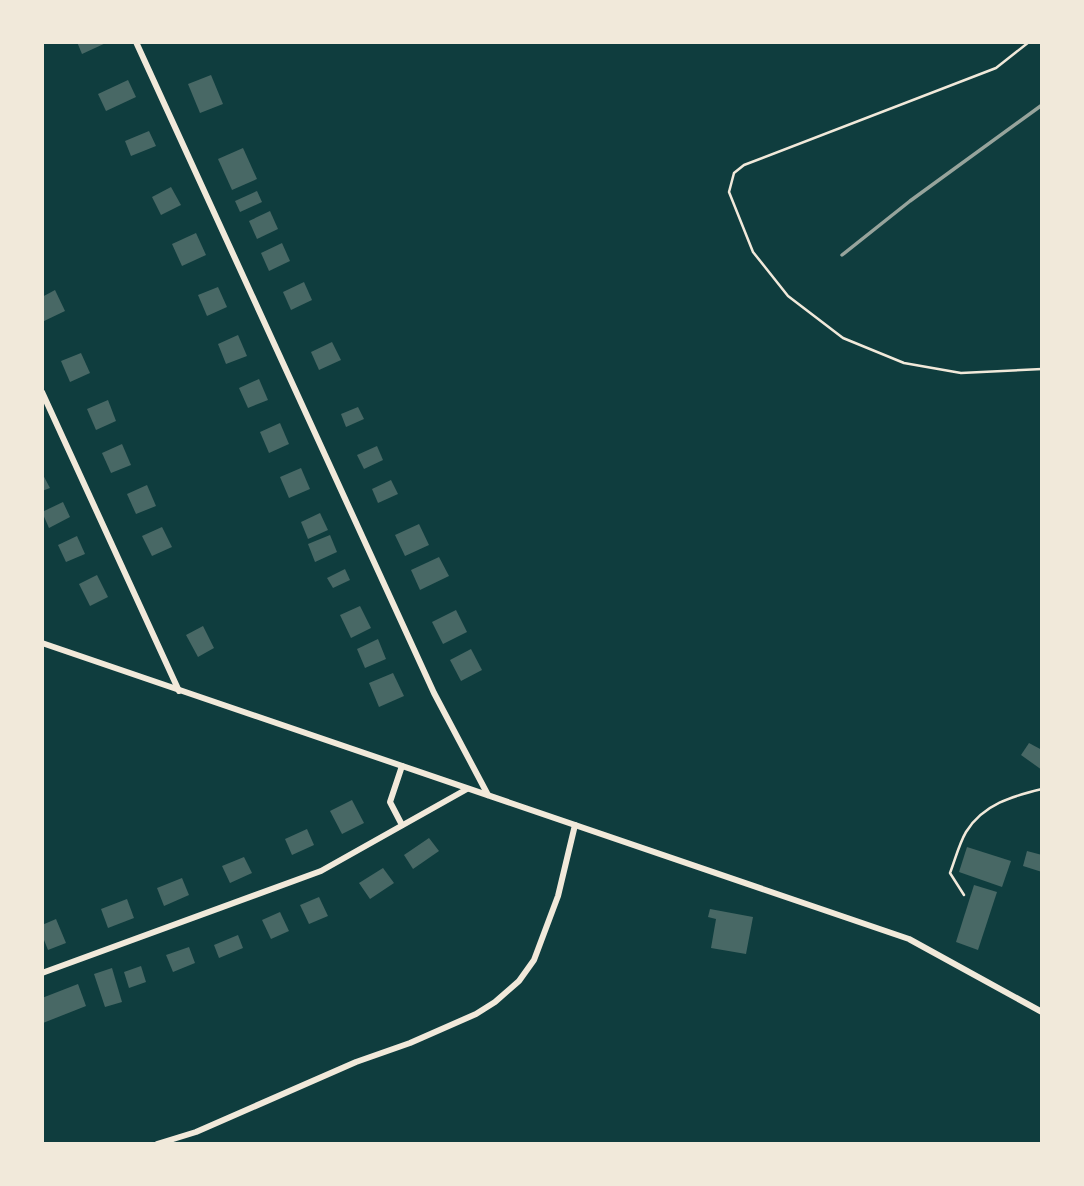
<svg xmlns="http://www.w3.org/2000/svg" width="1084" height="1186" font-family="'DejaVu Sans',sans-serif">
	<rect width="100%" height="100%" fill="#0f3d3e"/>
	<!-- building -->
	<g fill="#486865">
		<path d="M77 42H108L82 54Z"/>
		<path d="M211 75 223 104 200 113 188 84Z"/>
		<path d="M128 80 136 97 106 111 98 94Z"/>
		<path d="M149 131 156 146 131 156 125 141Z"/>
		<path d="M243 148 257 179 232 190 218 159Z"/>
		<path d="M171 187 181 205 161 215 152 197Z"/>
		<path d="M257 191 262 202 240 212 235 201Z"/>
		<path d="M270 211 278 229 257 239 249 221Z"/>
		<path d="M196 233 206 255 182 266 172 244Z"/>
		<path d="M282 243 290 261 269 271 261 253Z"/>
		<path d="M304 282 312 300 291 310 283 292Z"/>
		<path d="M218 287 227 307 207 316 198 295Z"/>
		<path d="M55 290 65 311 42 322V297Z"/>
		<path d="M238 335 247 356 226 364 218 344Z"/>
		<path d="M332 342 341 360 319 370 311 352Z"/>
		<path d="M81 353 90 373 70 382 61 361Z"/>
		<path d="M259 379 268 400 248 408 239 388Z"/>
		<path d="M108 400 116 421 96 430 87 409Z"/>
		<path d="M358 407 364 419 346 427 341 414Z"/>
		<path d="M280 423 289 444 269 453 260 432Z"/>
		<path d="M122 444 131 465 111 473 102 453Z"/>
		<path d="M377 446 383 460 364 469 357 455Z"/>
		<path d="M301 468 310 489 289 498 280 477Z"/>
		<path d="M42 473 50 488 42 491Z"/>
		<path d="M391 480 398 494 378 503 372 489Z"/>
		<path d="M147 485 156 506 136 514 127 494Z"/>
		<path d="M63 502 70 517 49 528 42 512Z"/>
		<path d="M320 513 328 530 308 539 301 522Z"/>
		<path d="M419 524 429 545 405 556 395 535Z"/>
		<path d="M162 527 172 547 152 556 142 536Z"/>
		<path d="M330 535 337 552 315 562 308 544Z"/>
		<path d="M77 536 85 554 66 562 58 545Z"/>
		<path d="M439 557 449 576 420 590 411 570Z"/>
		<path d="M345 569 350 580 333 588 327 578Z"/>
		<path d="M97 575 108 597 90 606 79 584Z"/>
		<path d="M360 606 371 628 351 638 340 615Z"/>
		<path d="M456 610 467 632 443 644 432 622Z"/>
		<path d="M203 626 214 648 198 657 186 635Z"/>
		<path d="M378 639 386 659 365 668 357 649Z"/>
		<path d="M471 649 482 670 461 681 450 660Z"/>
		<path d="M393 673 404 696 379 707 369 683Z"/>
		<path d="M1029 743 1042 750V770L1021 755Z"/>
		<path d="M352 800 364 823 342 834 330 811Z"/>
		<path d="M307 829 314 845 292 855 285 839Z"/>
		<path d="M429 838 439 851 413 869 404 855Z"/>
		<path d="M967 847 1011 861 1002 887 959 872Z"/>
		<path d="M1027 851 1042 855V872L1023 866Z"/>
		<path d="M244 857 252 873 230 883 222 866Z"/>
		<path d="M383 868 394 883 370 899 359 883Z"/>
		<path d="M182 878 189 895 164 906 157 888Z"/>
		<path d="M974 885 997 892 978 950 956 942Z"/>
		<path d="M319 897 328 916 309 924 300 905Z"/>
		<path d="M127 899 134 918 108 928 101 909Z"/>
		<path d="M710 909 753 917 746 954 711 948 716 919 708 917Z"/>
		<path d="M280 912 289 931 271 939 262 920Z"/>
		<path d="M56 919 66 943 48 950 42 935V925Z"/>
		<path d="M238 935 243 948 219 958 214 945Z"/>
		<path d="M189 947 195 963 173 972 166 955Z"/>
		<path d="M141 966 146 982 129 988 124 972Z"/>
		<path d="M112 968 122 1002 105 1007 94 974Z"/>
		<path d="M78 984 86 1006 43 1023 42 998Z"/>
	</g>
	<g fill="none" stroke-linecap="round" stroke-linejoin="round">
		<!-- service -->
		<g stroke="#f1e9da" stroke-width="2.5">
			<path d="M1029 42 996 68 744 165 734 173 729 192 753 252 788 296 843 338 904 363 961 373 1042 369"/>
			<path d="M964 895 950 873C955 860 959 844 966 832 983 804 1013 796 1042 789"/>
		</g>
		<!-- minor -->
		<g stroke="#f1e9da" stroke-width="6">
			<path d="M136 42 434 693 488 795"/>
			<path d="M42 392 179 691"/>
			<path d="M42 643 909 939 1042 1012"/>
			<path d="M402 766 390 802 402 825"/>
			<path d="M42 973 321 871 467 789"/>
			<path d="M157 1144 196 1132 356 1062 410 1043 476 1014 495 1002 519 981 534 960 558 896 575 825"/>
		</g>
		<!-- rail -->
		<path stroke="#97a49c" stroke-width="3.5" d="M842 255 910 201 1042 105"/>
	</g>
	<!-- border -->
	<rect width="1084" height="1186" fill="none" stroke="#f1e9da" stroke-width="88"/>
</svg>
